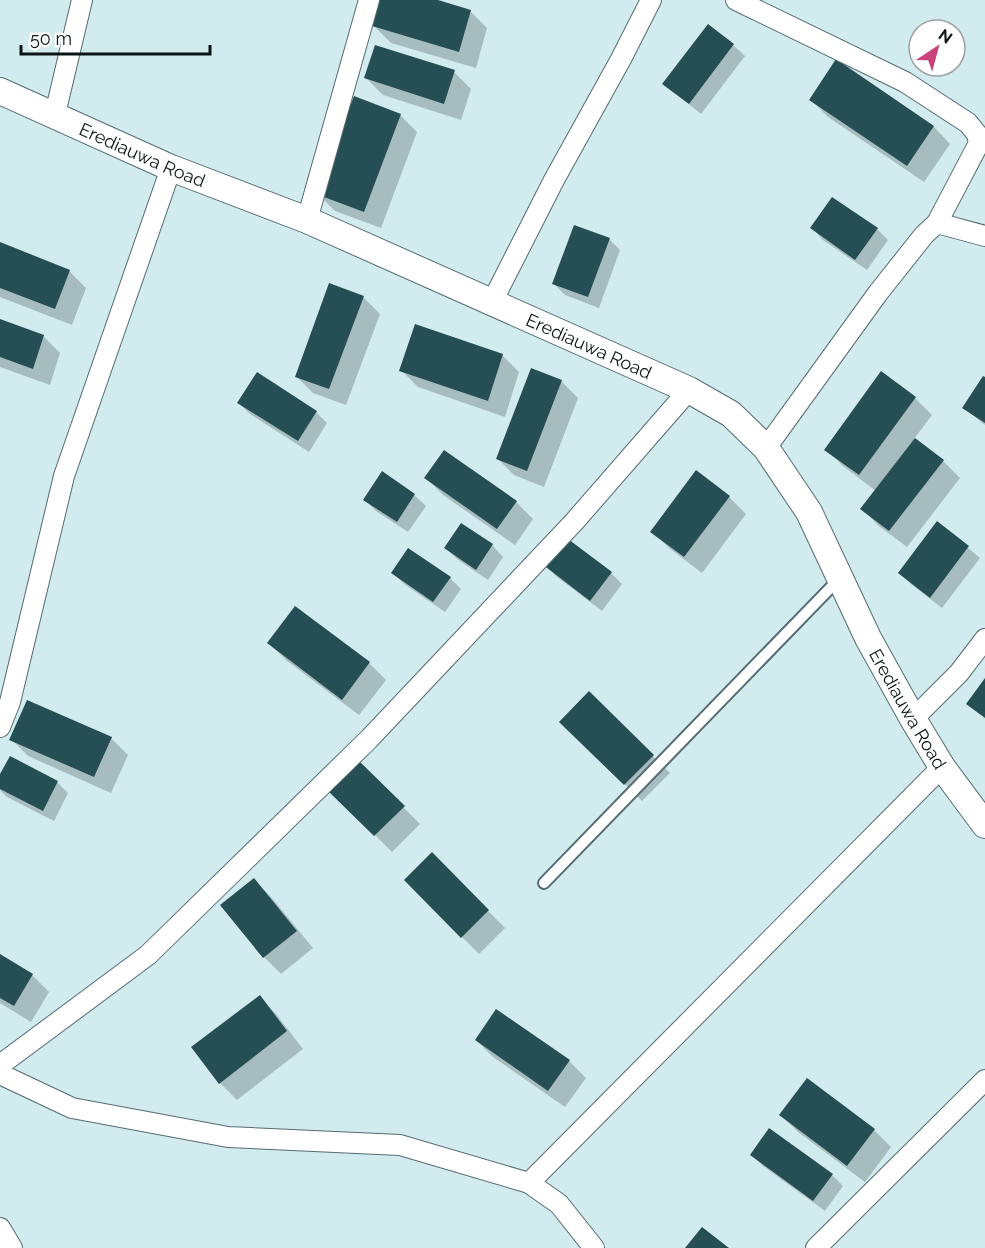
<svg xmlns="http://www.w3.org/2000/svg" width="985" height="1248" font-family="Raleway,sans-serif">
	<rect width="100%" height="100%" fill="#d1ebef"/>
	<!-- shadow -->
	<g fill="#0003">
		<path d="M382 0H433L470 11 487 28 476 68 391 43 374 26Z"/>
		<path d="M733 45 745 56 701 114 664 84Z"/>
		<path d="M454 72 471 89 461 120 383 95 366 78Z"/>
		<path d="M811 100 934 127 950 144 924 182 828 117Z"/>
		<path d="M400 115 417 132 381 228 335 211 318 194Z"/>
		<path d="M812 228 877 229 888 240 867 270 823 240Z"/>
		<path d="M609 239 620 250 599 308 565 295 554 284Z"/>
		<path d="M0 243 69 271 86 288 72 325 0 297Z"/>
		<path d="M363 297 380 314 346 405 313 393 296 376Z"/>
		<path d="M0 321 43 336 60 353 50 385 0 367Z"/>
		<path d="M502 355 519 372 505 417 418 387 401 370Z"/>
		<path d="M985 378V425L964 408Z"/>
		<path d="M561 381 578 398 544 487 514 475 497 458Z"/>
		<path d="M915 398 932 415 914 439 943 461 960 478 907 547 879 526 862 509 876 491 843 466 826 449Z"/>
		<path d="M239 403 316 412 327 423 309 452 250 414Z"/>
		<path d="M445 452 516 502 533 519 515 545 443 495 426 478Z"/>
		<path d="M697 472 729 497 746 514 702 573 669 548 652 531Z"/>
		<path d="M414 495 426 506 408 532 376 511 365 500Z"/>
		<path d="M938 523 980 558 942 608 911 584 900 573Z"/>
		<path d="M492 545 503 557 488 580 457 559 446 548Z"/>
		<path d="M544 564 611 573 622 584 602 611 556 576Z"/>
		<path d="M393 573 450 578 461 589 445 612 404 584Z"/>
		<path d="M269 643 369 663 386 680 359 715 286 660Z"/>
		<path d="M589 694 670 773 642 801 562 722Z"/>
		<path d="M111 738 128 755 111 793 28 756 11 739Z"/>
		<path d="M356 760 420 824 392 852 328 788Z"/>
		<path d="M0 778 57 782 68 793 54 821 7 797 0 790Z"/>
		<path d="M432 854 505 928 479 954 406 880Z"/>
		<path d="M254 880 271 897 313 948 281 974 264 957Z"/>
		<path d="M0 956 32 975 49 992 31 1022 0 1003Z"/>
		<path d="M259 997 276 1014 303 1049 237 1100 220 1083Z"/>
		<path d="M476 1040 569 1061 586 1078 565 1107 493 1057Z"/>
		<path d="M781 1115 874 1130 891 1147 865 1182 798 1132Z"/>
		<path d="M752 1154 832 1175 843 1186 825 1211 763 1166Z"/>
	</g>
	<!-- building -->
	<g fill="#254f55">
		<path d="M380 0H438L471 10 459 52 372 26Z"/>
		<path d="M708 24 734 44 689 104 662 84Z"/>
		<path d="M375 45 455 70 444 104 364 78Z"/>
		<path d="M836 59 934 126 907 166 809 100Z"/>
		<path d="M354 96 401 114 364 212 316 194Z"/>
		<path d="M832 197 878 228 855 260 810 228Z"/>
		<path d="M574 225 610 238 588 297 552 284Z"/>
		<path d="M0 242 70 270 55 309 0 288Z"/>
		<path d="M329 283 364 296 329 389 295 377Z"/>
		<path d="M0 319 44 335 33 369 0 357Z"/>
		<path d="M415 324 503 354 488 401 399 371Z"/>
		<path d="M531 368 562 380 527 471 496 459Z"/>
		<path d="M881 371 916 397 859 475 824 450Z"/>
		<path d="M257 372 317 411 298 441 237 403Z"/>
		<path d="M983 376 985 377V423L962 408Z"/>
		<path d="M915 438 944 460 889 531 860 509Z"/>
		<path d="M444 450 517 501 497 529 424 478Z"/>
		<path d="M696 470 730 496 684 557 650 532Z"/>
		<path d="M382 471 415 494 397 522 363 500Z"/>
		<path d="M937 521 969 546 930 598 898 573Z"/>
		<path d="M461 523 493 544 476 570 444 548Z"/>
		<path d="M564 536 612 572 590 601 542 564Z"/>
		<path d="M408 548 451 577 433 602 391 573Z"/>
		<path d="M295 606 370 662 342 700 267 643Z"/>
		<path d="M985 678V718L966 704Z"/>
		<path d="M589 691 654 755 624 785 559 722Z"/>
		<path d="M27 700 112 737 94 777 9 740Z"/>
		<path d="M10 756 58 781 43 811 0 789V774Z"/>
		<path d="M356 758 405 806 374 836 325 788Z"/>
		<path d="M432 852 489 910 461 938 404 880Z"/>
		<path d="M254 878 297 931 263 958 220 905Z"/>
		<path d="M0 954 33 974 14 1006 0 998Z"/>
		<path d="M260 995 287 1031 219 1084 191 1047Z"/>
		<path d="M496 1009 570 1060 548 1091 475 1040Z"/>
		<path d="M807 1078 875 1129 847 1166 779 1115Z"/>
		<path d="M769 1128 833 1174 813 1201 750 1155Z"/>
		<path d="M702 1227 729 1248H685Z"/>
	</g>
	<g fill="none" stroke-linecap="round" stroke-linejoin="round">
		<!-- service casing -->
		<g stroke="#556c70" stroke-width="14">
			<path id="service" d="M544 883 839 579"/>
		</g>
		<!-- minor casing -->
		<g stroke="#556c70" stroke-width="22">
			<g id="minor">
				<path d="M736 0 905 82 968 123 977 134 979 143 937 223 924 235 878 293 766 448"/>
				<path d="M55 114 82 0"/>
				<path d="M307 220 369 0"/>
				<path d="M937 223 985 236"/>
				<path d="M492 302 554 180 621 59 651 0"/>
				<path d="M913 719 959 673 985 639"/>
				<path d="M0 727 10 702 64 476 171 168"/>
				<path d="M0 1065 148 955 369 739 574 522 689 390"/>
				<path d="M0 1074 72 1108 228 1137 400 1145 529 1183 559 1204 594 1248"/>
				<path d="M529 1183 942 767"/>
				<path d="M0 1228 12 1248"/>
				<path d="M816 1248 985 1080"/>
			</g>
		</g>
		<!-- tertiary casing -->
		<g stroke="#556c70" stroke-width="28">
			<g id="tertiary">
				<path id="s1" d="M0 91 171 168 307 220 689 390 731 414 766 448 809 512 868 638 913 719 942 767 985 825"/>
			</g>
		</g>
		<!-- service -->
		<use href="#service" stroke="#fff" stroke-width="10"/>
		<!-- minor -->
		<use href="#minor" stroke="#fff" stroke-width="20"/>
		<!-- tertiary -->
		<use href="#tertiary" stroke="#fff" stroke-width="26"/>
	</g>
	<g text-anchor="middle" dominant-baseline="central" stroke-width="6" stroke-linejoin="round" paint-order="stroke">
		<!-- street labels -->
		<g font-size="18" fill="#0a1415" stroke="#fff">
			<text stroke="none"><textPath href="#s1" startOffset="156">Erediauwa Road</textPath></text>
			<text stroke="none"><textPath href="#s1" startOffset="642">Erediauwa Road</textPath></text>
			<text stroke="none"><textPath href="#s1" startOffset="1146">Erediauwa Road</textPath></text>
		</g>
	</g>
	<!-- north arrow -->
	<g transform="translate(937 48) rotate(36)"><circle r="28" fill="#ffffff" stroke="#9da1a1" stroke-width="1.5"/>
	<path d="M0-4.5L10 22L0 15L-10 22Z" fill="#ca417b"/>
	<text y="-9" font-size="16" font-weight="bold" text-anchor="middle" fill="#0a1415">N</text>
	</g>
	<!-- scale -->
	<path d="M21 45v9h189v-9" fill="none" stroke="#0a1415" stroke-width="3"/>
	<text x="30" y="45" font-size="18" fill="#0a1415" stroke="#ffffff" stroke-width="4.5" paint-order="stroke">50 m</text>
</svg>
